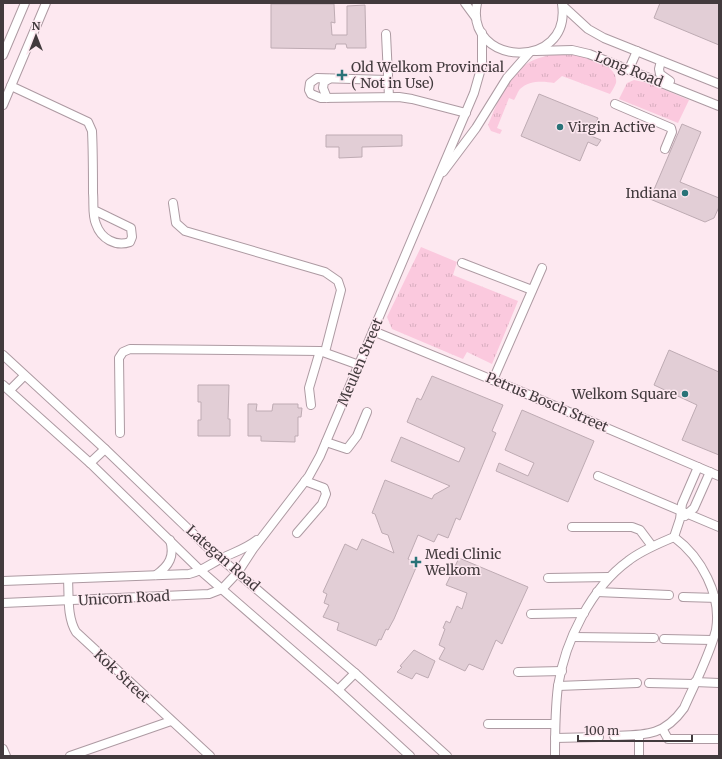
<svg xmlns="http://www.w3.org/2000/svg" width="722" height="759" font-family="Merriweather,serif">
	<defs>
		<pattern id="grass-tufts" width="24" height="20" patternUnits="userSpaceOnUse"><rect width="24" height="20" fill="#fbc9de"/><path d="M3 7l-1-3M5 7V3M7 7l1-3M15 17l-1-3M17 17v-4M19 17l1-3" fill="none" stroke="#d8adbf"/></pattern>
	</defs>
	<rect width="100%" height="100%" fill="#fde8f0"/>
	<!-- grass -->
	<g fill="url(#grass-tufts)">
		<path d="M571 53C585 56 619 64 616 83 615 86 612 91 610 94L562 76 554 83C544 81 529 80 520 89 518 91 516 97 514 100L509 98 497 128 502 130 500 134 491 131 488 125C507 79 516 55 571 53Z"/>
		<path d="M634 80 648 83 689 100 678 123 619 99 627 83Z"/>
		<path d="M421 247 457 262 453 275 518 301 492 364 467 352 463 359 392 329 387 317Z"/>
	</g>
	<!-- building -->
	<g fill="#e2ced6" stroke="#beabb3">
		<path d="M660 3H719V45L654 18Z"/>
		<path d="M271 4H334L335 23 331 22 332 35H347V6L365 5 366 48H347L346 44H336L335 49 271 48Z"/>
		<path d="M539 94 598 118 591 136 601 140 597 146 588 142 580 161 521 136Z"/>
		<path d="M682 124 701 132 680 182 719 198V207L714 218 705 222 650 199Z"/>
		<path d="M326 135H402V146L362 147V157L339 158V147H326Z"/>
		<path d="M669 350 719 372V455L682 440 697 405 654 385Z"/>
		<path d="M432 376 503 405 492 431 496 433 460 520 456 518 448 538 438 534 434 542 418 535 408 559 418 563 394 619 388 630 386 629 381 640 379 639 376 646 337 630 339 623 323 617 329 605 324 603 327 594 323 592 345 544 357 550 362 539 394 553 388 535 382 533 375 514 372 513 385 480 432 499 434 495 450 486 391 461 401 437 459 462 465 448 407 422 417 398 421 400Z"/>
		<path d="M198 385H229L228 419H230V436H198V420H201V402H198Z"/>
		<path d="M248 404H257L256 411H272L273 404H298V408H302L301 417H298V436H295V442L261 441V436H248Z"/>
		<path d="M522 410 594 441 568 502 496 471 499 463 528 476 534 463 505 450Z"/>
		<path d="M459 558 528 587 502 644 496 640 483 670 469 664 465 671 439 659 445 648 439 645 445 629 443 628 446 621 450 623 457 606 462 609 467 593 446 585Z"/>
		<path d="M414 650 435 661 428 678 416 673 412 679 397 672 402 667 400 666Z"/>
	</g>
	<g fill="none" stroke-linecap="round" stroke-linejoin="round">
		<!-- minor casing -->
		<g stroke="#ad9aa2" stroke-width="10">
			<g id="minor">
				<path d="M465 3 476 18"/>
				<path d="M477 3C464 67 572 71 562 4"/>
				<path d="M563 6 588 29 604 38 719 84"/>
				<path d="M386 34 389 97"/>
				<path d="M536 51 572 50 589 54 719 106"/>
				<path d="M3 55 25 3"/>
				<path d="M661 61 659 69 660 74 670 81"/>
				<path d="M629 69 637 51"/>
				<path d="M388 80 317 78 310 83 309 90 311 94 321 98 399 97 412 99 466 113"/>
				<path d="M11 86 88 122 92 131C93 152 93 172 93 193 94 203 92 215 96 224 101 239 116 247 130 242L132 237 131 228 94 210"/>
				<path d="M327 98 323 88 324 82 329 79"/>
				<path d="M615 104 671 128 672 132 665 149"/>
				<path d="M3 105 46 3"/>
				<path d="M443 172 476 128 507 78 529 53"/>
				<path d="M173 203 176 223 185 231 325 272 338 281 341 290 325 352"/>
				<path d="M462 263 532 290"/>
				<path d="M373 331 522 392 719 476"/>
				<path d="M3 355 105 449 206 546 355 673 447 756"/>
				<path d="M493 380 542 268"/>
				<path d="M3 385 90 463 201 571 338 690 410 756"/>
				<path d="M10 390 24 376"/>
				<path d="M311 405 309 388 320 351"/>
				<path d="M120 433 119 358 123 352 130 349 320 351 359 365"/>
				<path d="M326 442 347 449 357 436 367 412"/>
				<path d="M90 463 105 449"/>
				<path d="M598 476 719 527"/>
				<path d="M685 516 694 508 710 472"/>
				<path d="M572 527H632L640 530 652 546"/>
				<path d="M297 533 322 504 326 494 324 488 305 481"/>
				<path d="M156 575C169 566 175 556 170 540"/>
				<path d="M548 578 609 577"/>
				<path d="M68 579C69 597 67 617 76 632L210 756"/>
				<path d="M3 581 189 574C202 571 209 565 220 559 234 552 244 550 257 540"/>
				<path d="M597 592 669 595"/>
				<path d="M683 597 718 598"/>
				<path d="M3 603 209 594 222 589 238 572 253 549 309 476 320 456 474 93 482 65V33"/>
				<path d="M531 614 584 613"/>
				<path d="M573 637 654 638"/>
				<path d="M664 639 712 640"/>
				<path d="M518 672 562 671"/>
				<path d="M695 682 719 683"/>
				<path d="M649 683 694 684"/>
				<path d="M558 686 637 683"/>
				<path d="M338 690 355 673"/>
				<path d="M488 724H555"/>
				<path d="M663 730 668 739H719"/>
				<path d="M614 736C646 735 664 736 684 708 695 683 709 657 716 630 722 595 701 557 674 537"/>
				<path d="M555 738 599 737"/>
				<path d="M3 749 6 756"/>
				<path d="M70 756 171 721"/>
				<path d="M555 756C555 733 555 709 558 686 565 641 591 588 628 561 642 550 658 544 674 537L680 519 682 504 698 467"/>
				<path d="M639 756V735"/>
			</g>
		</g>
		<!-- minor -->
		<use href="#minor" stroke="#fff" stroke-width="8"/>
	</g>
	<!-- markers -->
	<g fill="#297378" stroke="#fde8f0" stroke-width="1.5">
		<path d="M340 69h4v4h4v4h-4v4h-4v-4h-4v-4h4z"/>
		<circle cx="560" cy="127" r="4"/>
		<circle cx="685" cy="193" r="4"/>
		<circle cx="685" cy="394" r="4"/>
		<path d="M414 556h4v4h4v4h-4v4h-4v-4h-4v-4h4z"/>
	</g>
	<g text-anchor="middle" dominant-baseline="central" stroke-width="3" stroke-linejoin="round" paint-order="stroke">
		<!-- poi labels -->
		<g font-size="14" fill="#423a3d" stroke="#fde8f0" text-anchor="start">
			<text x="351" y="67">Old Welkom Provincial<tspan x="351" dy="16">( Not in Use)</tspan></text>
			<text x="568" y="127">Virgin Active</text>
			<text x="677" y="193" text-anchor="end">Indiana</text>
			<text x="677" y="394" text-anchor="end">Welkom Square</text>
			<text x="425" y="554">Medi Clinic<tspan x="425" dy="16">Welkom</tspan></text>
		</g>
		<!-- street labels -->
		<g font-size="14" fill="#423a3d" stroke="#fde8f0">
			<text transform="translate(629 69) rotate(22)">Long Road</text>
			<text transform="translate(360 362) rotate(-67)">Meulen Street</text>
			<text transform="translate(547 402) rotate(23)">Petrus Bosch Street</text>
			<text transform="translate(223 558) rotate(41)">Lategan Road</text>
			<text transform="translate(124 598) rotate(-3)">Unicorn Road</text>
			<text transform="translate(122 676) rotate(43)">Kok Street</text>
		</g>
	</g>
	<!-- border -->
	<rect width="722" height="759" fill="none" stroke="#423a3d" stroke-width="8"/>
	<!-- north arrow -->
	<g transform="translate(36 36)" stroke="#fde8f0" stroke-width="3" paint-order="stroke">
	<path d="M0-3L7 15L0 10L-7 15Z" fill="#423a3d"/>
	<text y="-6" font-size="11" font-weight="bold" text-anchor="middle" fill="#423a3d">N</text>
	</g>
	<!-- scale -->
	<path d="M578 735v6h114v-6" fill="none" stroke="#423a3d" stroke-width="2"/>
	<text x="584" y="735" font-size="12" fill="#423a3d" stroke="#fde8f0" stroke-width="3" paint-order="stroke">100 m</text>
</svg>
